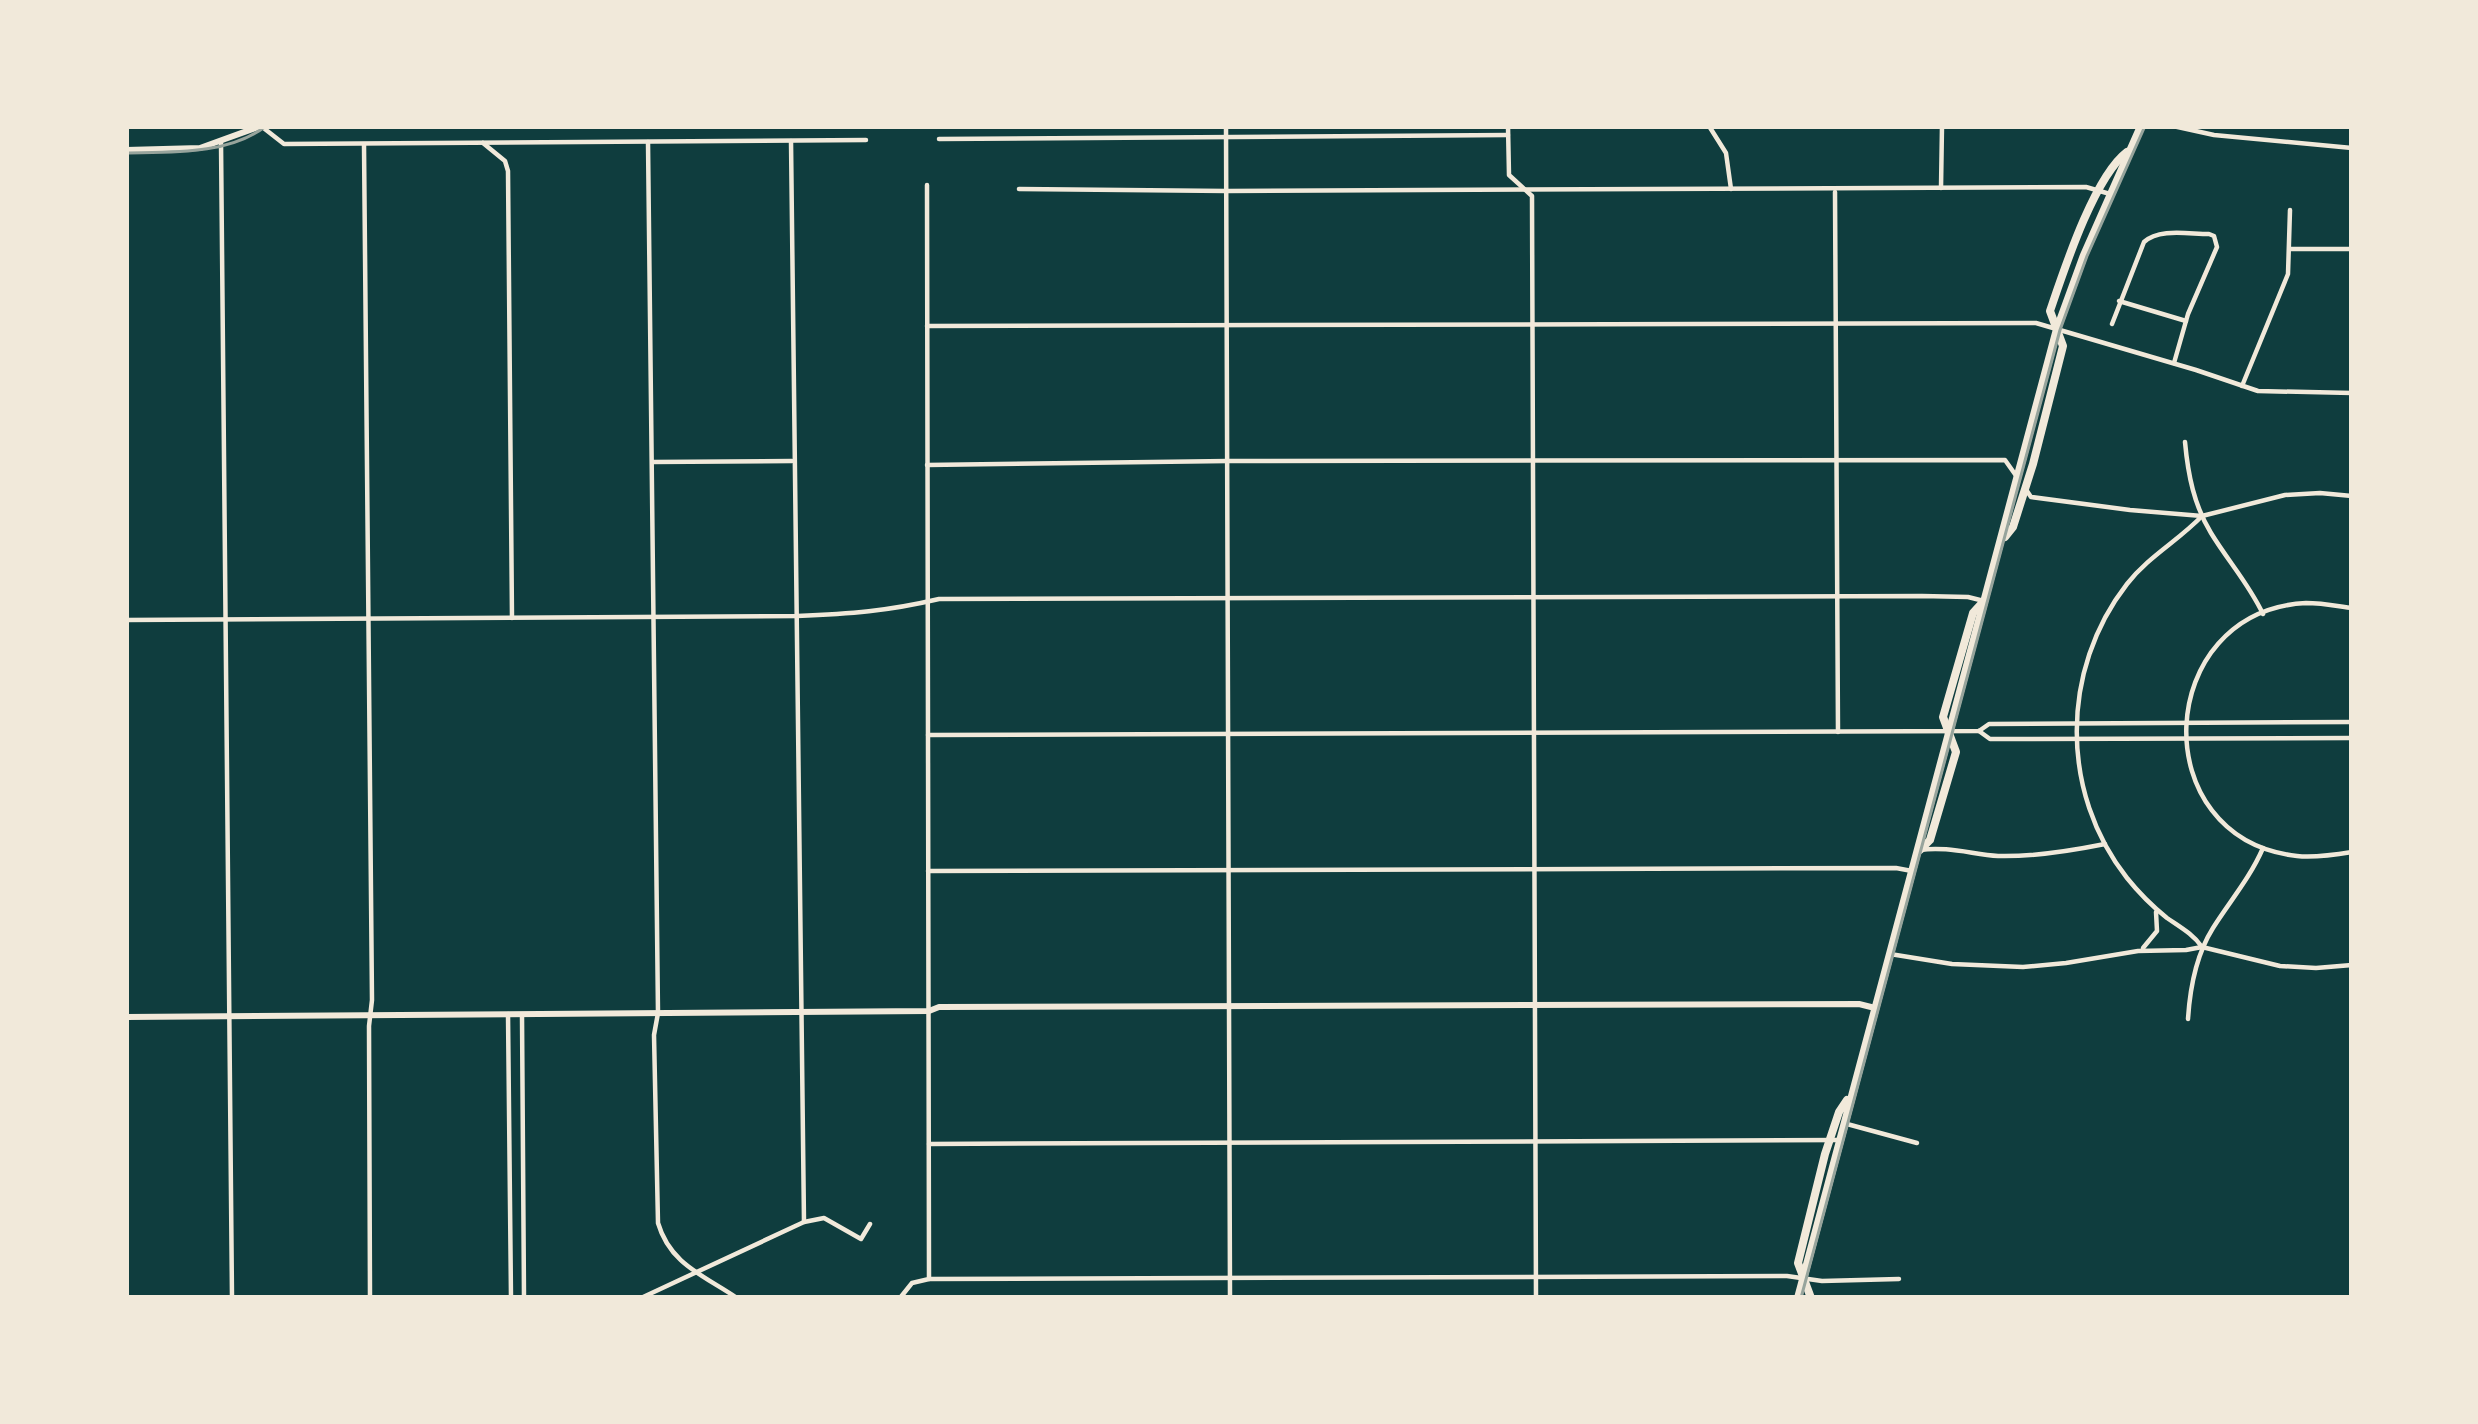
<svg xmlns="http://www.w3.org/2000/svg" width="2478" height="1424" font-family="'Exo 2',sans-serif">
	<rect width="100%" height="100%" fill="#0f3d3e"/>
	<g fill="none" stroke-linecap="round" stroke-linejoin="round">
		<!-- minor -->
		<g stroke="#f1e9da" stroke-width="4.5">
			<path d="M261 126 284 144 866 140"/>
			<path d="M1226 126 1230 1298"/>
			<path d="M1508 126 1509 175 1532 196 1536 1298"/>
			<path d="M1709 126 1726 153 1731 189"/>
			<path d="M2173 126 2214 135 2352 148"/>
			<path d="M939 139 1508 135"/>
			<path d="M791 141 804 1222"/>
			<path d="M221 142 232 1298"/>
			<path d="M648 142 658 1013 654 1035 658 1223C670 1264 703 1275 737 1298"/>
			<path d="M483 143 505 161 508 171 512 618"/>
			<path d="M364 145 372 1000 369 1026 370 1298"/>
			<path d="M1941 188 1942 126"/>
			<path d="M1019 189 1227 191 2086 187 2110 194"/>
			<path d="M1835 192 1838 732"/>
			<path d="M2290 249H2352"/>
			<path d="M2119 301 2186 321"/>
			<path d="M2112 324 2144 242C2159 228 2188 234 2209 234L2214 236 2217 247 2188 314 2174 363"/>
			<path d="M927 326 2036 323 2196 370 2258 391 2352 393"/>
			<path d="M2242 386 2288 274 2290 210"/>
			<path d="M2185 442C2188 475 2194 505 2211 533 2228 561 2249 584 2263 614"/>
			<path d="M653 462 792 461"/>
			<path d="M927 465 1228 461 2005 460 2017 477"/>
			<path d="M2027 491 2031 497 2130 510 2202 516 2285 495 2320 493 2352 496"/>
			<path d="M2202 516C2178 541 2149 556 2127 584 2060 670 2060 793 2127 878 2139 893 2152 906 2167 918 2180 927 2193 934 2202 947"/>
			<path d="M2352 608C2337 606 2322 603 2306 603 2153 611 2143 839 2297 856 2315 858 2334 855 2352 852"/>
			<path d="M126 620 797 616C850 614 888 611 939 599L1922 596 1968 597 1984 601"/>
			<path d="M1979 731 1990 739 2352 738"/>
			<path d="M928 735 1979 731 1989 724 2352 722"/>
			<path d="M1920 850C1946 846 1972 854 1998 856 2034 857 2070 851 2105 844"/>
			<path d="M928 871 1896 868 1912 871"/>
			<path d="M2143 948 2157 931 2156 912"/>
			<path d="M1890 954 1952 964 2023 967 2066 963 2138 951 2186 950 2202 947 2280 966 2316 968 2352 965"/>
			<path d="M508 1014 511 1298"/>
			<path d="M522 1016 524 1298"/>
			<path d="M2188 1019C2190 987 2196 955 2213 928 2230 901 2250 878 2263 848"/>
			<path d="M1847 1124 1917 1143"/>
			<path d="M929 1144 1840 1140"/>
			<path d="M929 1279 1787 1276 1822 1281 1899 1279"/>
			<path d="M641 1298 804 1222 824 1218 861 1239 870 1224"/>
			<path d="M900 1298 912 1283 929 1279 927 185"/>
		</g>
		<!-- tertiary -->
		<g stroke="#f1e9da" stroke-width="6">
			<path d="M126 150 200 148 261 126"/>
			<path d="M126 1017 929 1011 939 1007 1859 1004 1875 1008"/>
		</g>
		<!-- secondary -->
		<g stroke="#f1e9da" stroke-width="8">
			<path d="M2005 537 2013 527 2033 464 2063 346 2050 311C2064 270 2094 177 2127 152"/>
			<path d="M1920 850 1930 840 1956 752 1943 717 1973 613 1983 602"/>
			<path d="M1798 1298 2057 329 2084 255 2141 126"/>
			<path d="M1811 1298 1798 1263 1825 1154 1839 1112 1847 1100"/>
		</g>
		<!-- tram -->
		<g stroke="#97a49c" stroke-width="3">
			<path d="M126 153C171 152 228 155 266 126"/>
			<path d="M1801 1298 2060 330 2087 256 2145 126"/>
		</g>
	</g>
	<!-- border -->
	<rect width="2478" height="1424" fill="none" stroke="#f1e9da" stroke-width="258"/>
</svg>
